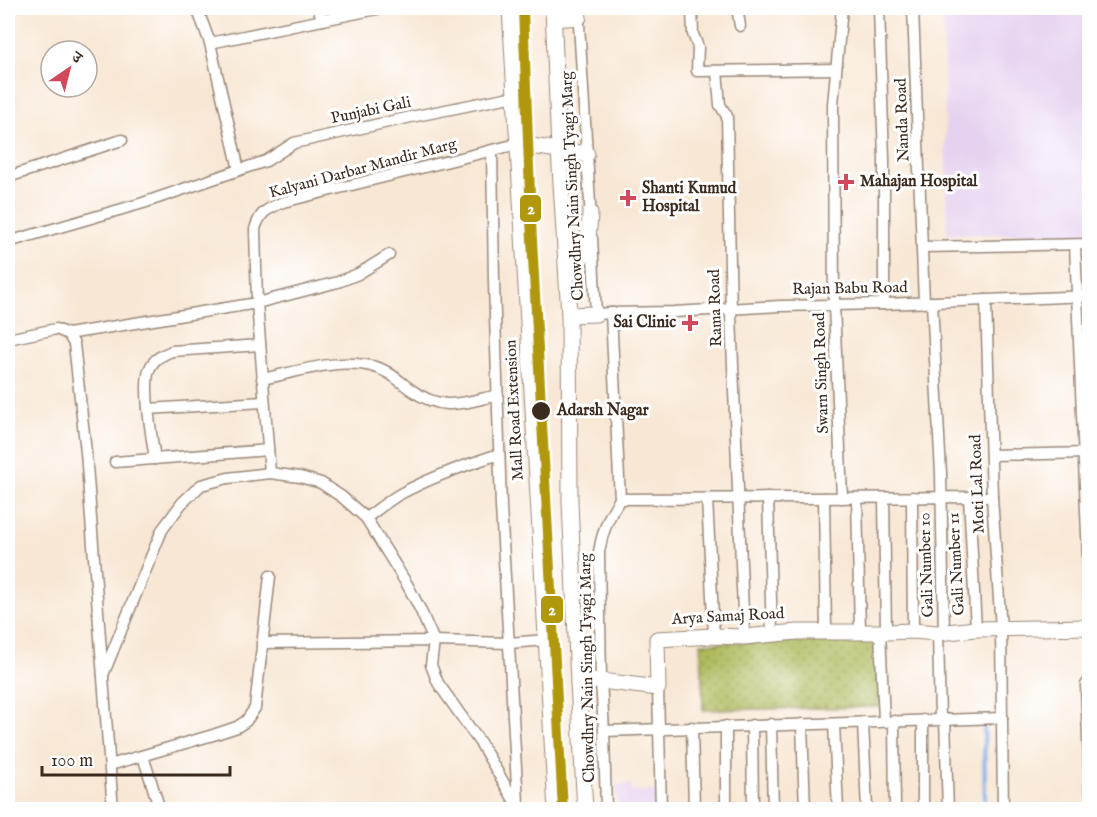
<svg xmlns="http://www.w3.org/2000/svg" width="1097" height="817" font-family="'IM FELL English','Noto Serif Devanagari',serif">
	<defs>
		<pattern id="park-dots" width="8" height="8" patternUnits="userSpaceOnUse" patternTransform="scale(1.5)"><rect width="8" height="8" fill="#aeba5c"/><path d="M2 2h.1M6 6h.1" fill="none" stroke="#8f974b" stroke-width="1.8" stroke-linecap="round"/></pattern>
	</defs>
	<rect width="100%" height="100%" fill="#fff"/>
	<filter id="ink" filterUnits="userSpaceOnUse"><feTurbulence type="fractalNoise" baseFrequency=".0167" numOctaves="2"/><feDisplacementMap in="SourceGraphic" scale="12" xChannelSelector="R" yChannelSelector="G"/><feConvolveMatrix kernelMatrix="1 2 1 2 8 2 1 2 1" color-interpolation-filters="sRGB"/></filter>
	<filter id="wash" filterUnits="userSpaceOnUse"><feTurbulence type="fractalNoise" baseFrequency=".008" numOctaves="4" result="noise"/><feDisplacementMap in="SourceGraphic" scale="24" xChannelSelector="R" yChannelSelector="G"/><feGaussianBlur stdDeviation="1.35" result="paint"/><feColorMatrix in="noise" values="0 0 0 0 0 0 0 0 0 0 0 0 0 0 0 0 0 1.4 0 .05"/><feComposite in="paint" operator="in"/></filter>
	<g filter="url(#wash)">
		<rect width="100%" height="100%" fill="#f8e7d4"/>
		<!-- built -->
		<g fill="#e6d2f0">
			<path d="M943 8H1089V234H947Z"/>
			<path d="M631 784 632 792 657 791V809H617L616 785Z"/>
		</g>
		<!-- park -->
		<path fill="url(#park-dots)" stroke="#74723d" stroke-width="1.5" d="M878 639 880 707 703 710 701 643Z"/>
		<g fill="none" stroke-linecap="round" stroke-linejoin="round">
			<!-- stream -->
			<path stroke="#80aeea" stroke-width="4" d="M984 721 985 810"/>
		</g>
	</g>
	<g filter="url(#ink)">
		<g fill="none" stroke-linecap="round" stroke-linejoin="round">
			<!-- street casing -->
			<g stroke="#9a8879" stroke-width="13">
				<g id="street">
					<path d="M197 8 210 43"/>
					<path d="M318 8 323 20"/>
					<path d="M578 8 591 220"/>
					<path d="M692 8 693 34 698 47 697 71 836 69"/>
					<path d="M737 8 740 26"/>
					<path d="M879 8 884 159V304"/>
					<path d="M913 8 924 303"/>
					<path d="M717 71 720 105 727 116 731 316 744 637"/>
					<path d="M492 150 494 283 501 507 518 803"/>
					<path d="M239 170 266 161 294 143 411 117 515 96"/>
					<path d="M8 177 122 140"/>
					<path d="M592 238 596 314 611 313 620 499C608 516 602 532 599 552L601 681 604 731 606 810"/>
					<path d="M8 242 143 203 239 170 210 43 382 8"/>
					<path d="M1075 245 1090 607"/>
					<path d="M922 247 1090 244"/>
					<path d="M986 300 992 497 1001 629 1003 810"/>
					<path d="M932 302 941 474 944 633"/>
					<path d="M611 313 674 312 780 306 884 304 1090 296"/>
					<path d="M68 334 74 344 86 452 113 810"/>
					<path d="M8 339 56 329 68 334 257 303 338 282 358 274 389 255"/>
					<path d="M262 379C296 372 338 358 371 366 387 369 398 380 410 389 443 413 462 403 498 395"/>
					<path d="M148 409 264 402"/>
					<path d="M991 455 1090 453"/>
					<path d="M155 459C152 440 142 383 150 368 154 358 163 355 172 351L260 345"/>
					<path d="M115 462 268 450"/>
					<path d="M270 473 257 303 255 229C260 212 267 209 283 202L517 144"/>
					<path d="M912 497 913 631"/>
					<path d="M969 497 976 629"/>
					<path d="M768 498 772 635"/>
					<path d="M824 498 826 632"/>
					<path d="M842 498 834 305 833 104 842 8"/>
					<path d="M857 498 860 632"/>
					<path d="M884 498 886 632"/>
					<path d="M620 499 992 497"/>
					<path d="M707 499 714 636"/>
					<path d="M366 518C377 510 388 501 400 494 432 477 465 465 499 454"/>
					<path d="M880 632 884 721"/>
					<path d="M938 633 940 719"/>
					<path d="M262 643 434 641 509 643 546 640"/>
					<path d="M103 675 162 530 182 503 201 485 228 478 270 473 300 477 321 483 342 497 366 518 408 586 420 609 434 641 431 665 438 683 481 744 518 807"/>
					<path d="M1090 679 1086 685 1090 790"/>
					<path d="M658 688 661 810"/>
					<path d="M945 719 948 810"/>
					<path d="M923 720V810"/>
					<path d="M894 721 895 810"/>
					<path d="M863 722 867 810"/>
					<path d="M771 724 773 810"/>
					<path d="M802 724 805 810"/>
					<path d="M834 724 838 810"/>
					<path d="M752 725 753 810"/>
					<path d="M726 726V810"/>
					<path d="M692 727 694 810"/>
					<path d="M604 731 1002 718"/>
					<path d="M143 756 160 810"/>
					<path d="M110 765 213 735 237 727 246 721 255 708 270 576"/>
				</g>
			</g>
			<!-- secondary casing -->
			<g stroke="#9a8879" stroke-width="17">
				<g id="secondary">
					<path d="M510 8 556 810"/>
					<path d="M553 8 559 150 569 315 570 502 578 682 585 810"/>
					<path d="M554 19 579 17"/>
					<path d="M517 144 587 154"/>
					<path d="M567 276C587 258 589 238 590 213"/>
					<path d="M569 315 596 314"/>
					<path d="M578 682 601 681 658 688 657 639 714 636 744 637 797 632H886L913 631 938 633 976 629 1090 627"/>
				</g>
			</g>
			<!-- street -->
			<use href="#street" stroke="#fff" stroke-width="10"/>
			<!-- secondary -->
			<use href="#secondary" stroke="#fff" stroke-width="15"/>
			<!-- metro-1 casing -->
			<g stroke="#fff" stroke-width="15">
				<path id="metro-1" d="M523 8 531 221 563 810"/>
			</g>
			<!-- metro-1 -->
			<use href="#metro-1" stroke="#b1970c" stroke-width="10"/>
		</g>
	</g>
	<!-- markers -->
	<g fill="#d1495b" stroke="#fff" stroke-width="2">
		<path d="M843 173h6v6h6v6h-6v6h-6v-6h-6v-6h6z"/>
		<path d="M625 189h6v6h6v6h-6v6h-6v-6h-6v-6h6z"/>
		<path d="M687 314h6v6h6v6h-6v6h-6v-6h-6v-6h6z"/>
	</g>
	<circle fill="#3b2a1e" stroke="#fff" stroke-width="2" cx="541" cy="411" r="10"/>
	<g text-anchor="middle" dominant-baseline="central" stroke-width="6" stroke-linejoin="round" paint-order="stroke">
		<!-- street labels -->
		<g font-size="16" fill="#3b2a1e" stroke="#fff">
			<text transform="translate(371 111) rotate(-12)">Punjabi Gali</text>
			<text transform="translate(903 120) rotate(-92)">Nanda Road</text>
			<text transform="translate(363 169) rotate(-15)">Kalyani Darbar Mandir Marg</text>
			<text transform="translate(573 186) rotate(-93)">Chowdhry Nain Singh Tyagi Marg</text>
			<text transform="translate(850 289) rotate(-1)">Rajan Babu Road</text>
			<text transform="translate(716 308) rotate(-92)">Rama Road</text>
			<text transform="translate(822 373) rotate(-92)">Swarn Singh Road</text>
			<text transform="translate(515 410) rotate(-93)">Mall Road Extension</text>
			<text transform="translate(978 484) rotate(-92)">Moti Lal Road</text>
			<text transform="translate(957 564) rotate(-93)">Gali Number 11</text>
			<text transform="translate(927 565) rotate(-92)">Gali Number 10</text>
			<text transform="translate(728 617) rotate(-3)">Arya Samaj Road</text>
			<text transform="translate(588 668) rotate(-91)">Chowdhry Nain Singh Tyagi Marg</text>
		</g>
		<!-- poi labels -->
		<g font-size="16" font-weight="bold" fill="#3b2a1e" stroke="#fff" text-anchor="start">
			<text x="860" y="182">Mahajan Hospital</text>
			<text x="642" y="189">Shanti Kumud<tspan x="642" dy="18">Hospital</tspan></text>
			<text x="676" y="323" text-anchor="end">Sai Clinic</text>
		</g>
		<!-- stop labels -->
		<g font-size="16" font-weight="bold" fill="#3b2a1e" stroke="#fff" text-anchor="start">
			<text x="557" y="411">Adarsh Nagar</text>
		</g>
	</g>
	<g stroke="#fff" stroke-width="2">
		<rect x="519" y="194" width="23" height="29" rx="6" fill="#b1970c"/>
		<rect x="540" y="595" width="24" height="29" rx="6" fill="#b1970c"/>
	</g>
	<g font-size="16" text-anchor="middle" font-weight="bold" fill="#fff">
		<text x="531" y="214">2</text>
		<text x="552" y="615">2</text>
	</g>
	<!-- margin -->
	<rect width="1097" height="817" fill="none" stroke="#fff" stroke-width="30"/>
	<!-- north arrow -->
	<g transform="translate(69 69) rotate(35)"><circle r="28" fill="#ffffff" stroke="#b1aaa5" stroke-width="1.5"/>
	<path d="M0-4.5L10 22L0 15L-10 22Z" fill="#d1495b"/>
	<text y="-9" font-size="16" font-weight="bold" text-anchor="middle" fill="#3b2a1e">उ</text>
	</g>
	<!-- scale -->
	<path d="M42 766v9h188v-9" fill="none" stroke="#3b2a1e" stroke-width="3"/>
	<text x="51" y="766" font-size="18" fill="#3b2a1e" stroke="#ffffff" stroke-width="4.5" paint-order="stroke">100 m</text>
</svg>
